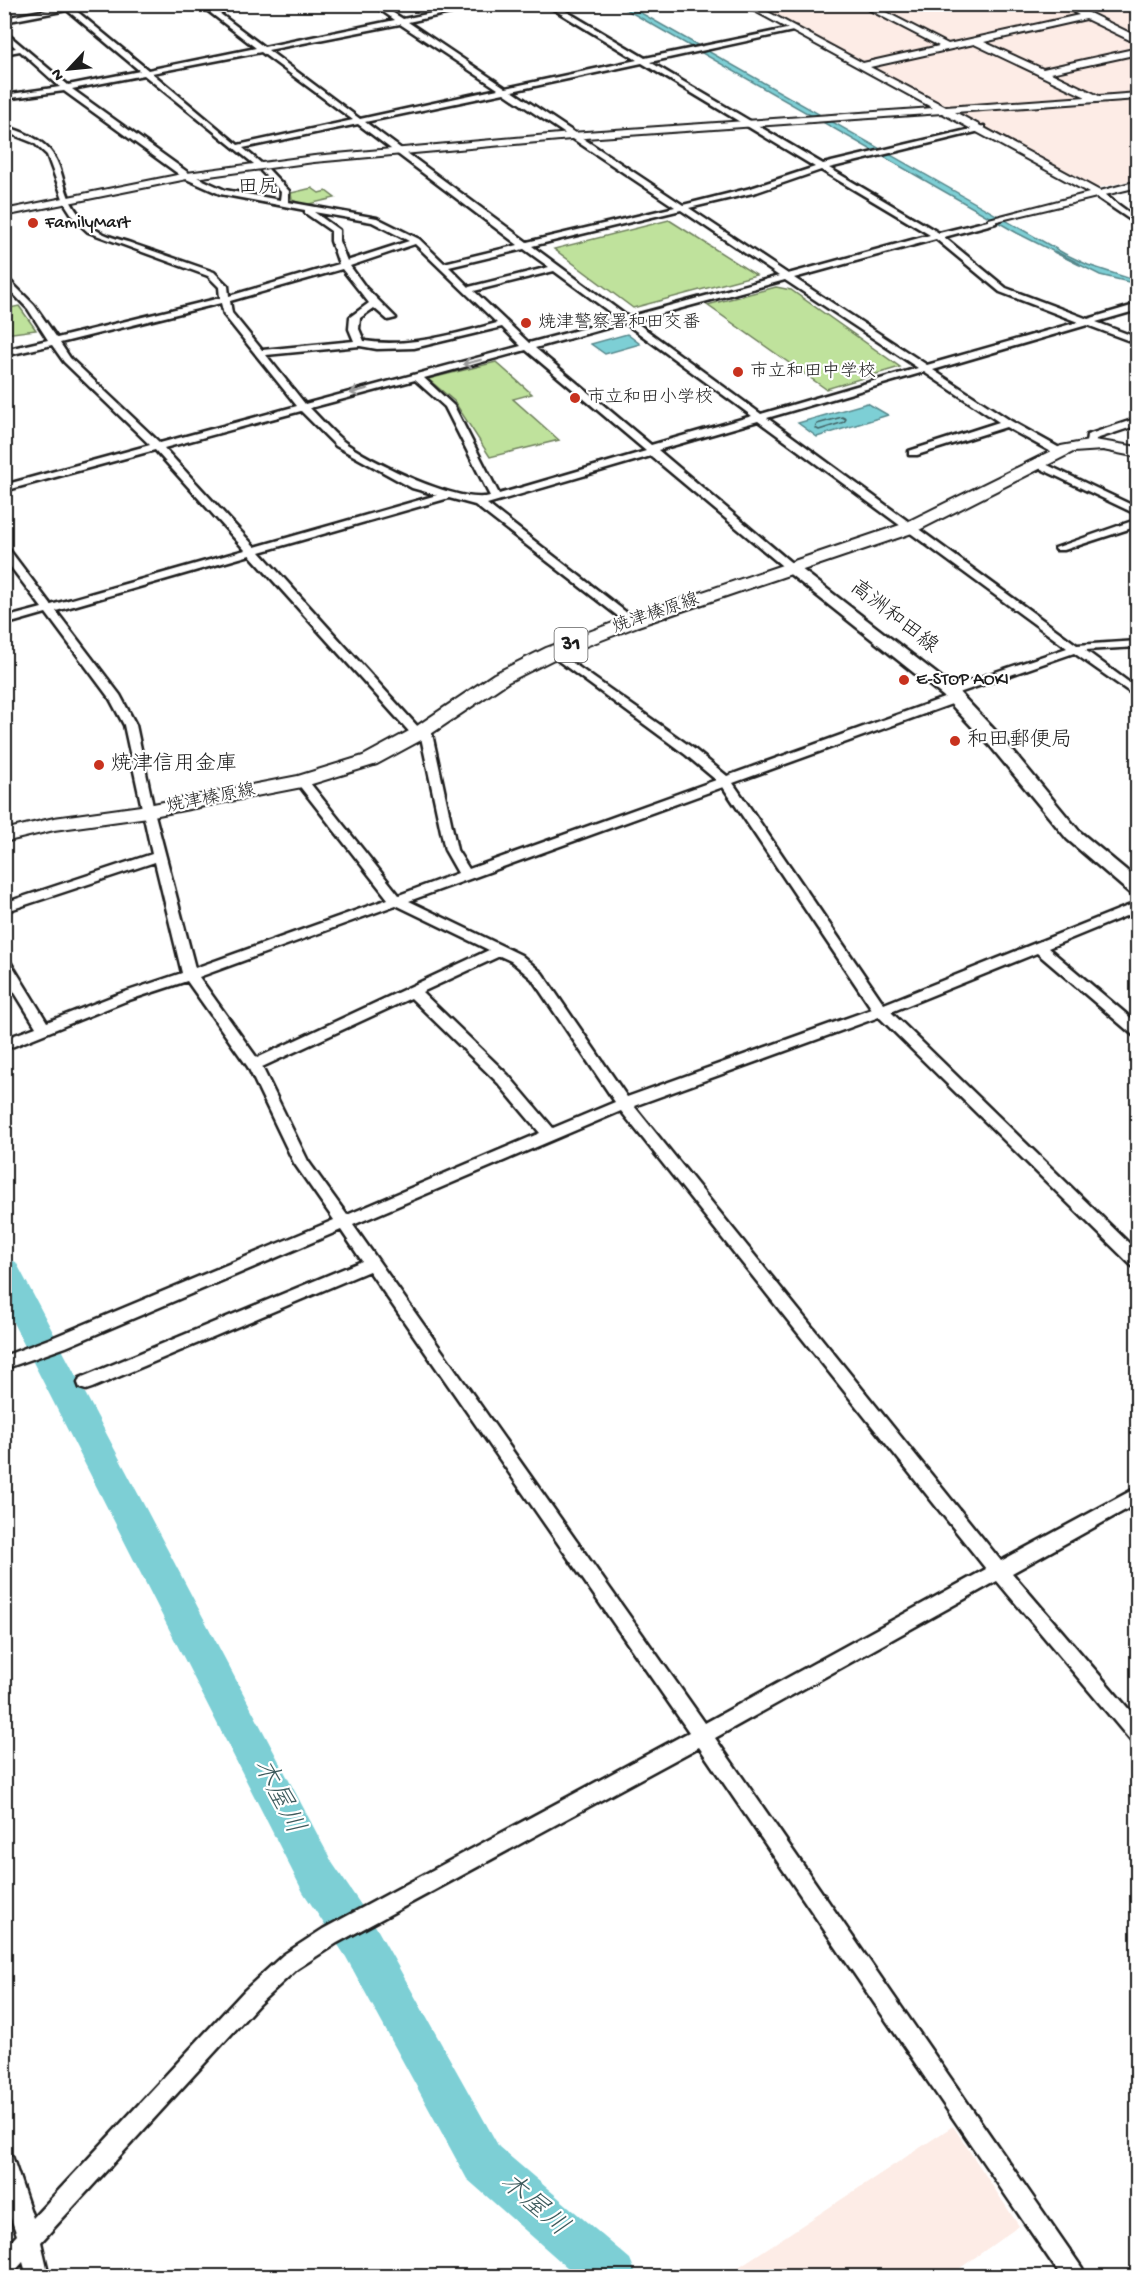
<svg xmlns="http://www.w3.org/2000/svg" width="1142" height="2281" font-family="'Gochi Hand','Klee One',sans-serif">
	<rect width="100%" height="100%" fill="#fff"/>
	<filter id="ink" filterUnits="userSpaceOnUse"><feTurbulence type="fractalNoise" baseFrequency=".0167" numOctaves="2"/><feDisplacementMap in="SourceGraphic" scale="12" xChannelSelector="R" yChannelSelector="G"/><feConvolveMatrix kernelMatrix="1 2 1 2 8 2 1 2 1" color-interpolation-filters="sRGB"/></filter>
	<g filter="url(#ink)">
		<!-- built -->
		<g fill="#fdece6">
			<path d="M757 5H1137V179L1098 188Z"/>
			<path d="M953 2126 1019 2226 949 2276H725Z"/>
		</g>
		<!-- green -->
		<g fill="#bfe29c" stroke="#6e7f5c" stroke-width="1.5">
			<path d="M312 188 319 193 326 191 335 198 305 205 292 200 291 193Z"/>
			<path d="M669 220 756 275 633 308 554 249Z"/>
			<path d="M776 287 791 290 900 367 826 389 707 305Z"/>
			<path d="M19 306 36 330 5 334V309Z"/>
			<path d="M496 362 532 394 513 399 559 440 490 457 454 401 428 379Z"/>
		</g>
		<!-- water -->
		<g fill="#7dcfd5" stroke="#56878b" stroke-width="1.5">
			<path d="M618 5H627L1065 254 1088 265 1137 281V284L1100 275 1017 233Z"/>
			<path d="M627 334 640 344 605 354 591 344Z"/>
			<path d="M867 403 888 415 817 437 798 423Z"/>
		</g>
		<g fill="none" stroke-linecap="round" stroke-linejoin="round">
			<!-- shore -->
			<path stroke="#436466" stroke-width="1.5" d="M842 417 846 419 844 422 819 430 815 428 817 424Z"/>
			<!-- stream -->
			<path stroke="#56878b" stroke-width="3" d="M1055 252 1079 264"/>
			<!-- river -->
			<path fill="#7dcfd5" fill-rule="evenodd" d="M4 1258 16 1262 333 1864 376 1927 499 2147 630 2259 637 2276H577L467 2179 346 1957 303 1892 4 1305Z"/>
			<!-- minor casing -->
			<g stroke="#1c1c1c" stroke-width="5">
				<g id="minor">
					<path d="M61 4H93L74 9 148 70 256 48 199 4H207L264 47 395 20 372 4H381L385 7 412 4 390 11 403 19 476 4H492L408 22 506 88 637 60 545 4H554L645 58 796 27 793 31 650 62 823 164 984 126V130L829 168 939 233 996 219V223L944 237 1006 288 1088 319 1138 304V310L1096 322 1138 338V344L1087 325 933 370 1011 421 1065 451V455H1057L1006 427 917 455H909V451L999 422 924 372 767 418 1077 645 1138 641V647L1085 650 1138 689V698L1074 653 953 695H945V689L1067 648 758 421 658 450 795 566V570H787L651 456 487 504 636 620V624H628L475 505 449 498 260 552 419 728 425 725 431 729 457 850 469 869 716 780 686 755 549 654 547 652 553 649 694 749 727 776 952 695H960V701L733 783 884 1004 1138 902V911L1048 948 1138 1024V1037L1133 1035 1037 953 891 1012 1138 1252V1268L1132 1266 879 1017 634 1106 1001 1561 1138 1487V1503L1012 1573 1138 1720V1744L1131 1741 997 1581 715 1738 1082 2268 1085 2276H1061L699 1747 337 1943 297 1969 259 2004 41 2242 49 2276H27L23 2262 12 2274 4 2276V2249L17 2235 4 2199V2153L12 2156 33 2218 245 1990 283 1955 323 1929 689 1732 369 1271 92 1388 86 1390 80 1388 78 1383 80 1378 362 1261 341 1230 66 1347 4 1369V1356L54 1337 334 1220 294 1163 248 1067 187 981 126 1001 4 1050V1039L36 1027 4 975V959L9 960 47 1022 116 995 182 973 155 862 4 912V903L152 854 124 725 110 699 46 613 4 625V618L42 608 4 558V547L8 548 51 605 245 550 155 450 4 491V485L150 445 64 362 52 345 4 356V350L48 340 28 309 4 284V275L34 305 57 338 220 298 219 287 208 276 88 232 76 221 65 204 47 155 34 143 4 131V126C84 149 45 185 89 225 102 236 120 239 136 245 162 254 188 263 214 272L228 286 229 296 339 264 331 241V231L305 213V210L220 194 184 178 64 91 4 99V95L60 87 20 51 4 54V50L16 48 4 37V31L68 85 140 71 67 10 4 22V18L63 7ZM400 24 498 89 360 119 268 50ZM261 52 353 120 238 145 152 73ZM642 63 815 167 751 188 683 205 512 91ZM144 75 259 168 263 166 262 164 243 148 358 124 518 245 444 263 419 239 377 218 288 202 289 191 268 169 261 171 281 192 280 200 225 190 190 174 72 89ZM504 93 675 207 527 242 365 122ZM821 170 930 235 788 274 689 208 757 192ZM681 210 779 276 628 317 532 246ZM314 212 372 222 409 241 347 261 339 241V230ZM936 239 1000 292 1078 322 927 365 794 278ZM415 244 497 323C454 334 409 348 364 341L359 329 360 318 374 308 388 320 396 318 366 288 350 266ZM524 249 549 267 469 287 449 267ZM342 269 369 303 350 317 349 329 354 341 262 350 232 313 230 301ZM554 271 619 319 529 343 474 291ZM785 280 918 368 761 414 634 321ZM221 303 224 315 297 406 160 443 70 358 60 343ZM625 323 752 416 651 445 535 348ZM502 327 521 346 305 404 266 355 360 346 377 349 414 348ZM526 350 646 451 499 494 454 406 424 378ZM415 380 445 407 490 496C459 505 368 461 343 441 331 431 321 419 310 408ZM301 411 336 446 412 488 437 495 255 547 164 448ZM250 555 414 737H421L445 850 458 873 399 895 306 778H298L296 781 298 784 388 899 195 968 154 811 136 725 120 695 56 611ZM723 787 872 1009 627 1097 542 973 521 955 409 901ZM396 905 489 950 257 1058 199 977ZM500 956 511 961 532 979 615 1102 553 1128 508 1075 422 992ZM411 998 498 1083 540 1133 347 1215 308 1161 262 1067ZM621 1111 986 1569 705 1723 353 1225Z"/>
					<path d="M1095 192H1101L1138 219V225L1095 196Z"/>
					<path d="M1138 418V425L1096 439 1095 445 1086 443 1087 435Z"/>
					<path d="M1039 461 1138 508V515L1035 466 1034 464Z"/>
					<path d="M1138 519V526L1064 550H1056L1055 548Z"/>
				</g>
			</g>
			<!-- tertiary casing -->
			<g stroke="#1c1c1c" stroke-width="4">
				<path id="tertiary" d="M742 4H753L863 63 939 46 858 4H870L948 44 1079 15 1059 4H1071L1138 37V44L1086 19 984 42 1043 69 1138 48V54L1051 73 1099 96 1138 93V99L955 112 1100 191 1138 181V187L989 223V219L1089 193 942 113 571 139 314 162 187 179 4 216V210L187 173 314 156 571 133 933 108ZM974 44 1086 97 946 107 870 67Z"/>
			</g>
			<!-- secondary casing -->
			<g stroke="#1c1c1c" stroke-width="5">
				<path id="secondary" d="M791 563 796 565 955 688 1003 739 1079 831 1138 880V896L1131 894 1067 839 991 747 943 696 786 571 783 568 786 565Z"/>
			</g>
			<!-- primary casing -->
			<g stroke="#1c1c1c" stroke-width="4">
				<path id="primary" d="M1094 440 1138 447V457L1103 450 1073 452 915 532 638 626 560 656 508 682 425 738 377 764 302 787 148 817 54 830 4 842V830L54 818 148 805 298 776 363 756 411 730 494 674 546 648 626 618 903 524 1061 446Z"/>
			</g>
			<!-- minor -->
			<use href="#minor" fill="#fff" fill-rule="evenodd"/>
			<!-- tertiary -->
			<use href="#tertiary" fill="#fff" fill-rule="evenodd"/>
			<!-- secondary -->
			<use href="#secondary" fill="#fff" fill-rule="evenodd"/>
			<!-- primary -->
			<use href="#primary" fill="#fff" fill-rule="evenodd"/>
		</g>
		<!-- one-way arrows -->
		<defs><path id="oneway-shaft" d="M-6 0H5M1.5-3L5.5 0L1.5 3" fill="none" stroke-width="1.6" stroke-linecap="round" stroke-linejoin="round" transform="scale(1.5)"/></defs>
		<g stroke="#999">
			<use href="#oneway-shaft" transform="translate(472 362) rotate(166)"/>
			<use href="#oneway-shaft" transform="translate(359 391) rotate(165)"/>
		</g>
	</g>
	<!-- markers -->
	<g fill="#c8321e" stroke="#fff" stroke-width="2">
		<circle cx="33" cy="223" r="6"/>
		<circle cx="526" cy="323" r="6"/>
		<circle cx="738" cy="372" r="6"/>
		<circle cx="575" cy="398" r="6"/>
		<circle cx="904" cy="680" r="6"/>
		<circle cx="955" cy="741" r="6"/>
		<circle cx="99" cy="765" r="6"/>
	</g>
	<g text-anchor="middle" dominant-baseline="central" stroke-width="4.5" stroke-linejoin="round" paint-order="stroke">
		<!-- far-poi labels -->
		<g font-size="18" fill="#1c1c1c" stroke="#fff" text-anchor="start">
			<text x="45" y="223">FamilyMart</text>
			<text x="538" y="323">焼津警察署和田交番</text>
			<text x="750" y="372">市立和田中学校</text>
			<text x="587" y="398">市立和田小学校</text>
			<text x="916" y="680">E-STOP AOKI</text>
		</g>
		<!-- far-street labels -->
		<g font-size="18" fill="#1c1c1c" stroke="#fff">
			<text transform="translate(656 614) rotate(-19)">焼津榛原線</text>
			<text transform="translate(211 799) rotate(-11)">焼津榛原線</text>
		</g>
		<!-- far-quarter labels -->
		<g font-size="20" fill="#1c1c1c" stroke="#fff">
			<text x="258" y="188">田尻</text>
		</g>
		<!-- shield labels -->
		<rect fill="#fff" stroke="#606060" stroke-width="1.5" x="554.5" y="628" width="33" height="34" rx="4.5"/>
		<g font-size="20" font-weight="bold" fill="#1c1c1c">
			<text x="571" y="645">31</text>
		</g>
		<!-- street labels -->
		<g font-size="21" fill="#1c1c1c" stroke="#fff">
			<text transform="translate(893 618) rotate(38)">高洲和田線</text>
		</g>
		<!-- poi labels -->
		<g font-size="21" fill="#1c1c1c" stroke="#fff" text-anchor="start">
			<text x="967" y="741">和田郵便局</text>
			<text x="111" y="765">焼津信用金庫</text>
		</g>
		<!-- near-water labels -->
		<g font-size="27" font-style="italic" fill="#3e5b5d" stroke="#fff">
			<text transform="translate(277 1797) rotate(63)">木屋川</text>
			<text transform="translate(533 2206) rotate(41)">木屋川</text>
		</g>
	</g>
	<!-- margin -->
	<rect width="1142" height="2281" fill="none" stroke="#fff" stroke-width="24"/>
	<rect x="12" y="12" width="1118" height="2257" fill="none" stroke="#1c1c1c" stroke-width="2" filter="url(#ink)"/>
	<!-- north arrow -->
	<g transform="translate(69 69) rotate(244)" stroke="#ffffff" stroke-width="4.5" paint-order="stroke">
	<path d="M0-4.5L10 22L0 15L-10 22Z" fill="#1c1c1c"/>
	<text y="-9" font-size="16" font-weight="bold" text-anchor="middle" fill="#1c1c1c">N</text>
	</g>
</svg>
